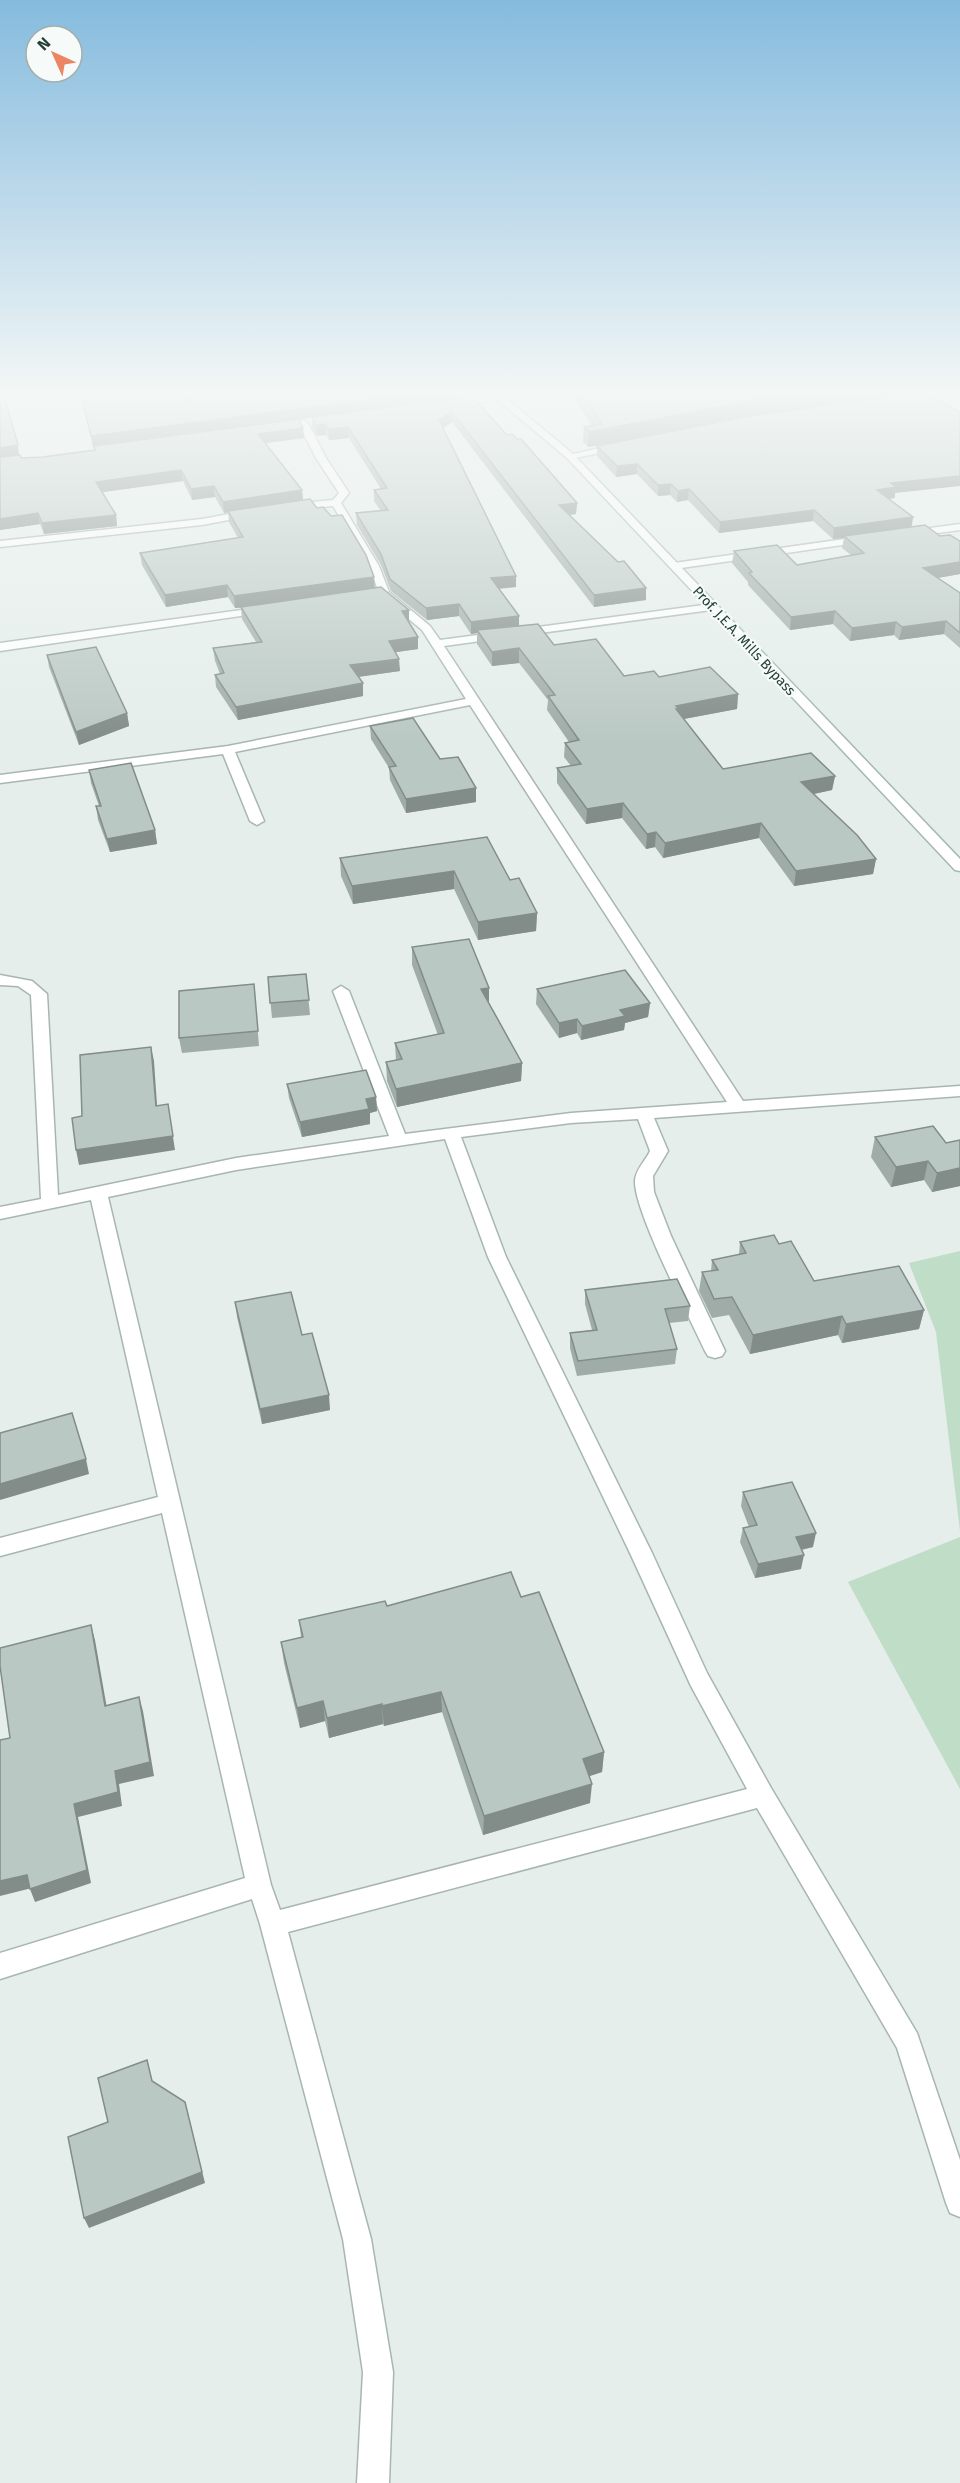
<svg xmlns="http://www.w3.org/2000/svg" width="960" height="2483" font-family="'Fira Sans',sans-serif">
	<rect width="100%" height="100%" fill="#e5eeea"/>
	<!-- green -->
	<g fill="#bfddc7">
		<path d="M960 1251V1531L936 1332 909 1263Z"/>
		<path d="M960 1537V1789L848 1582Z"/>
	</g>
	<g fill="none" stroke-linecap="round" stroke-linejoin="round">
		<!-- street casing -->
		<g stroke="#a8b6b1" stroke-width="3">
			<g id="street">
				<path d="M496 395 505 397 500 400 451 407 446 404 451 401Z"/>
				<path d="M303 420 308 423 326 458 349 493 341 503 379 566 389 592 430 626 440 640 711 604 717 607 711 610 444 646 743 1101 960 1086V1096L654 1118 668 1151 653 1176 654 1192 671 1236 725 1351 722 1356 715 1358 708 1356 705 1351C690 1318 633 1210 635 1180 636 1169 646 1160 650 1151L638 1119 571 1123 461 1137 506 1257 652 1553 707 1673 771 1788 917 2033 960 2160V2217L950 2213 946 2203 897 2048 757 1808 288 1932 371 2239 393 2372 389 2483H357L363 2372 343 2239 260 1924 252 1899 0 1979V1953L245 1878 162 1513 0 1556V1538L158 1497 91 1200 0 1219V1207L41 1199 31 995 18 986 0 985V975L32 981 47 994 58 1195 236 1158 389 1136 333 991 341 986 349 991 405 1134 571 1113 727 1102 470 705 235 752 264 821 257 825 250 821 223 754 0 783V775L228 746 466 699 422 630 380 595 369 566 333 506 290 510 285 507 290 504 333 500 339 493 316 458 298 423ZM445 1139 488 1257 630 1553 691 1686 747 1789 280 1910 271 1885 108 1197 236 1170Z"/>
				<path d="M621 443 624 444V448L570 459 565 456Z"/>
				<path d="M251 510 256 513 255 515 202 525 0 547V541L202 519Z"/>
				<path d="M960 524V530L908 537 903 534 908 531Z"/>
				<path d="M866 536 871 539 870 541 674 569 669 566 674 563Z"/>
				<path d="M264 607 270 610 268 612 0 651V643Z"/>
			</g>
		</g>
		<!-- secondary casing -->
		<g stroke="#a4b9b1" stroke-width="3">
			<path id="secondary" d="M492 395H502L573 454 960 859V871L955 870 567 458Z"/>
		</g>
		<!-- street -->
		<use href="#street" fill="#fff" fill-rule="evenodd"/>
		<!-- secondary -->
		<use href="#secondary" fill="#fff" fill-rule="evenodd"/>
	</g>
	<!-- wall -->
	<g fill="#a0aca8">
		<path d="M0 395 19 455 21 458 43 457 94 450 80 395H182L185 400 186 395H459V398L507 435 577 503 576 514 569 515 646 600 594 607 452 422 443 428 516 587 499 589 519 626 554 645 624 676 659 677 738 694 737 709 684 719 723 769 835 776 832 790 814 794 876 859 873 874 794 886 759 838 663 858 655 847 646 849 622 818 586 824 557 783V768L571 766 564 757 565 743 569 742 547 710 548 700 519 663 492 666 477 644V633L471 634 459 616 427 620 391 591 381 565 357 525 356 513 381 511 374 501V490L381 489 349 438 329 440 326 435 317 436 312 428V417L292 420 303 428 304 438 265 443 302 490 303 500 375 588 409 623 418 637V649L396 652 400 671 358 677 363 683V696L238 720 216 687 215 675 220 674 215 661 213 648 256 642 242 619 241 608H235L228 597 166 607 142 565 140 553 238 538 229 522 228 512 224 513 215 497 192 500 183 481 102 492 116 515 117 526 44 534 40 524 0 530Z"/>
		<path d="M572 395H896L749 416 588 447 583 442 584 427 592 426Z"/>
		<path d="M597 446 895 493V498L889 499 913 517 912 526 940 536 960 541V574L937 578 960 593V648L944 634 899 640 894 635 850 641 833 624 790 630 748 585V582L732 563 734 551 797 565 851 555 842 548 844 538 833 539 813 521 719 533 688 500 677 502 670 495 658 496 637 474 616 477 597 456Z"/>
		<path d="M47 655 127 713 129 726 79 745 49 667Z"/>
		<path d="M370 726 476 788V802L406 813 390 780 389 768 371 739Z"/>
		<path d="M89 770 155 830 157 844 110 852 98 820 96 806H99L91 783Z"/>
		<path d="M487 837 510 880 537 913 536 931 478 940 454 889 353 904 341 876 340 858Z"/>
		<path d="M412 947 489 1005 522 1063 521 1081 397 1107 387 1081 386 1062 396 1061 395 1043 438 1035 412 965Z"/>
		<path d="M306 974 310 1015 272 1018 268 977Z"/>
		<path d="M254 984 259 1046 182 1053 179 1038Z"/>
		<path d="M537 989 650 1003 648 1017 625 1023 624 1030 581 1040 577 1033 559 1038 536 1004Z"/>
		<path d="M287 1084 376 1097 377 1111 370 1113V1124L302 1137 289 1098Z"/>
		<path d="M875 1137 946 1143 960 1140V1186L932 1192 924 1180 891 1187 871 1157Z"/>
		<path d="M740 1242 779 1244 814 1281 924 1310 919 1329 842 1343 838 1335 750 1354 729 1315 712 1318 699 1291 702 1272 711 1271 712 1260 739 1255Z"/>
		<path d="M585 1290 690 1306 688 1321 669 1323 677 1349 675 1364 577 1376 570 1348V1333L592 1330 585 1304Z"/>
		<path d="M235 1302 302 1335 330 1410 262 1424 237 1317Z"/>
		<path d="M743 1492 813 1547 802 1550 801 1569 755 1578 740 1542 743 1528 749 1527 741 1506Z"/>
		<path d="M521 1597 604 1752 602 1772 589 1776 590 1803 483 1835 442 1712 384 1726 383 1724 329 1738 325 1721 300 1728 284 1663 281 1642 301 1637 299 1620 387 1606Z"/>
	</g>
	<!-- shaded-wall -->
	<g fill="#828c88">
		<path d="M406 395H459V398L93 447 91 436Z"/>
		<path d="M793 395H896L749 416 588 447 589 432 750 401Z"/>
		<path d="M452 412V422L439 431V420Z"/>
		<path d="M325 424 326 435 317 436 316 425Z"/>
		<path d="M348 427 349 438 329 440 328 429Z"/>
		<path d="M303 428 304 438 259 444 258 434Z"/>
		<path d="M18 445 19 455 0 458V448Z"/>
		<path d="M637 464V474L616 477 617 466Z"/>
		<path d="M181 470 183 481 97 493 96 482Z"/>
		<path d="M960 476V486L895 493V498L875 500 877 490 891 483Z"/>
		<path d="M671 484 670 495 658 496V485Z"/>
		<path d="M214 486 215 497 192 500 191 489Z"/>
		<path d="M689 489 688 500 677 502 678 491Z"/>
		<path d="M302 490 303 501 224 513 223 502Z"/>
		<path d="M577 503 576 514 559 516V505Z"/>
		<path d="M814 510 813 521 719 533 720 522Z"/>
		<path d="M38 513 40 524 0 530V519Z"/>
		<path d="M116 515 117 526 44 534 42 523Z"/>
		<path d="M913 517 911 528 844 536V538L833 539 834 528Z"/>
		<path d="M960 562V574L921 581 923 568Z"/>
		<path d="M516 576V587L490 589 491 578Z"/>
		<path d="M374 577 375 589 235 608 234 596Z"/>
		<path d="M227 585 228 597 166 607 165 595Z"/>
		<path d="M646 588V600L594 607V595Z"/>
		<path d="M459 604V616L427 620 426 608Z"/>
		<path d="M409 610V623L402 611Z"/>
		<path d="M835 611 833 624 790 630 791 617Z"/>
		<path d="M519 616V628L477 630V633L471 634V622Z"/>
		<path d="M946 621 944 634 899 640 902 627Z"/>
		<path d="M896 622 894 635 850 641 852 628Z"/>
		<path d="M418 637V649L390 653 389 641Z"/>
		<path d="M519 648V663L492 666V652Z"/>
		<path d="M399 659 400 671 350 678V665Z"/>
		<path d="M363 683V696L238 720 236 707Z"/>
		<path d="M738 694 737 709 678 720 674 724 676 706Z"/>
		<path d="M127 713 129 726 79 745 76 732Z"/>
		<path d="M835 776 832 790 799 797 801 782Z"/>
		<path d="M476 788V802L406 813V799Z"/>
		<path d="M623 803 622 818 586 824 587 809Z"/>
		<path d="M761 823 759 838 663 858 665 843Z"/>
		<path d="M155 830 157 844 110 852 107 839Z"/>
		<path d="M656 832 655 847 646 849 647 834Z"/>
		<path d="M876 859 873 874 794 886 796 871Z"/>
		<path d="M454 871V889L353 904 352 886Z"/>
		<path d="M537 913 536 931 478 940V922Z"/>
		<path d="M489 988V1006L481 989Z"/>
		<path d="M650 1003 648 1017 625 1023 624 1030 581 1040 582 1026 620 1010Z"/>
		<path d="M577 1019V1033L559 1038V1023Z"/>
		<path d="M151 1047 154 1061 158 1120 156 1106Z"/>
		<path d="M522 1063 521 1081 397 1107 396 1089Z"/>
		<path d="M376 1097 377 1111 370 1113V1124L302 1137 300 1122 366 1099Z"/>
		<path d="M168 1104 175 1150 79 1165 76 1150Z"/>
		<path d="M928 1161 924 1180 891 1187 896 1167Z"/>
		<path d="M960 1168V1186L932 1192 937 1173Z"/>
		<path d="M924 1310 919 1329 842 1343 846 1324Z"/>
		<path d="M842 1316 838 1335 750 1354 753 1335Z"/>
		<path d="M329 1395 330 1410 262 1424 260 1409Z"/>
		<path d="M86 1459 89 1474 0 1500V1484Z"/>
		<path d="M816 1533 813 1547 793 1551 796 1537Z"/>
		<path d="M804 1555 801 1569 755 1578 758 1564Z"/>
		<path d="M91 1625 95 1640 109 1720 105 1706Z"/>
		<path d="M441 1692 442 1712 384 1726 382 1706Z"/>
		<path d="M139 1697 143 1711 154 1776 119 1784 122 1806 78 1817 91 1883 35 1902 30 1889 74 1804 115 1771Z"/>
		<path d="M323 1701 325 1721 300 1728 297 1708Z"/>
		<path d="M382 1704 383 1724 329 1738 327 1718Z"/>
		<path d="M604 1752 602 1772 581 1779 583 1759Z"/>
		<path d="M592 1784 590 1803 483 1835 484 1816Z"/>
		<path d="M27 1875 32 1888 0 1896V1881Z"/>
		<path d="M185 2102 205 2183 89 2228 84 2218Z"/>
	</g>
	<!-- building -->
	<g fill="#bac8c3" stroke="#828c88" stroke-width="1.5">
		<path d="M0 395H4L18 445 0 448Z"/>
		<path d="M81 395H182L185 400 186 395H406L91 436Z"/>
		<path d="M582 395H793L750 401 589 432 584 427 602 424Z"/>
		<path d="M897 395H929L960 412V476L891 483 896 487 877 490 913 517 834 528 814 510 720 522 689 489 678 491 671 484 658 485 637 464 617 466 597 446 750 416Z"/>
		<path d="M472 396 507 435 512 434 517 439H521L577 503 559 505 618 562 624 561 646 588 594 595 452 412 439 420 516 576 491 578 519 616 471 622 459 604 426 608 390 579 381 554 356 513 388 510 374 490 387 488 348 427 328 429 325 424 316 425 312 417Z"/>
		<path d="M299 419 303 428 258 434 302 490 223 502 214 486 191 489 181 470 96 482 116 515 42 523 38 513 0 519V457L20 455 21 458 43 457 95 450 94 446Z"/>
		<path d="M310 499 317 508 323 507 331 516 342 515 366 555 374 577 234 596 227 585 165 595 140 553 243 537 228 511Z"/>
		<path d="M925 525 940 536 950 535 960 541V562L923 568 960 593V633L946 621 902 627 896 622 852 628 835 611 791 617 749 573 752 572 734 551 777 545 797 565 864 553 844 536Z"/>
		<path d="M381 587 409 610 402 611 418 637 389 641 399 659 350 665 363 683 236 707 215 675 224 673 213 648 262 642 241 607Z"/>
		<path d="M538 624 554 645 596 639 624 676 654 671 659 677 710 667 738 694 676 706 679 709H676L723 769 811 753 835 776 801 782 857 835 876 859 796 871 761 823 665 843 656 832 647 834 623 803 587 809 557 768 581 764 565 743 579 740 548 696 555 695 519 648 492 652 477 630Z"/>
		<path d="M96 647 127 713 76 732 47 655Z"/>
		<path d="M413 718 440 759 458 757 476 788 406 799 389 767 396 766 370 726Z"/>
		<path d="M131 763 155 830 107 839 96 806H101L89 770Z"/>
		<path d="M487 837 510 880 519 878 537 913 478 922 454 871 352 886 340 858Z"/>
		<path d="M469 939 489 988 481 989 522 1063 396 1089 386 1062 402 1059 395 1043 444 1033 412 947Z"/>
		<path d="M625 970 650 1003 620 1010 625 1016 582 1026 577 1019 559 1023 537 989Z"/>
		<path d="M306 974 309 1000 270 1003 268 977Z"/>
		<path d="M254 984 258 1031 179 1038V991Z"/>
		<path d="M151 1047 156 1106 168 1104 173 1136 76 1150 72 1118 82 1116 80 1055Z"/>
		<path d="M366 1070 376 1097 366 1099 369 1109 300 1122 287 1084Z"/>
		<path d="M933 1126 946 1143 960 1140V1168L937 1173 928 1161 896 1167 875 1137Z"/>
		<path d="M774 1235 779 1244 791 1241 814 1281 899 1266 924 1310 846 1324 842 1316 753 1335 732 1297 714 1299 702 1272 718 1270 712 1260 746 1253 740 1242Z"/>
		<path d="M677 1279 690 1306 665 1309 677 1349 578 1361 570 1333 597 1330 585 1290Z"/>
		<path d="M291 1292 302 1335 312 1333 329 1395 260 1409 235 1302Z"/>
		<path d="M72 1413 86 1459 0 1484V1433Z"/>
		<path d="M792 1482 816 1533 796 1537 804 1555 758 1564 743 1528 757 1525 743 1492Z"/>
		<path d="M511 1572 521 1597 539 1592 604 1752 583 1759 592 1784 484 1816 441 1692 382 1706V1704L327 1718 323 1701 297 1708 281 1642 303 1637 299 1620 385 1601 387 1606Z"/>
		<path d="M91 1625 105 1706 139 1697 150 1762 115 1771 118 1792 74 1804 87 1870 30 1889 27 1875 0 1881V1740L10 1738 0 1666V1648Z"/>
		<path d="M147 2060 152 2081 185 2102 202 2172 84 2218 68 2137 108 2122 98 2078Z"/>
	</g>
	<!-- sky -->
	<linearGradient id="sky" x2="0" y2="1"><stop stop-color="#85bbde"/><stop offset="0.53" stop-color="#f3f7f6"/><stop offset="1" stop-color="#f3f7f6" stop-opacity="0"/></linearGradient>
	<rect width="960" height="742" fill="url(#sky)"/>
	<g text-anchor="middle" dominant-baseline="central" stroke-width="4.5" stroke-linejoin="round" paint-order="stroke">
		<!-- far-street labels -->
		<g font-size="14" fill="#253f38" stroke="#f6faf8">
			<text transform="translate(744 641) rotate(47)">Prof. J.E.A. Mills Bypass</text>
		</g>
	</g>
	<!-- north arrow -->
	<g transform="translate(54 54) rotate(315)"><circle r="28" fill="#f6faf8" stroke="#a2afab" stroke-width="1.5"/>
	<path d="M0-4.5L10 22L0 15L-10 22Z" fill="#ec8564"/>
	<text y="-9" font-size="16" font-weight="bold" text-anchor="middle" fill="#253f38">N</text>
	</g>
</svg>
